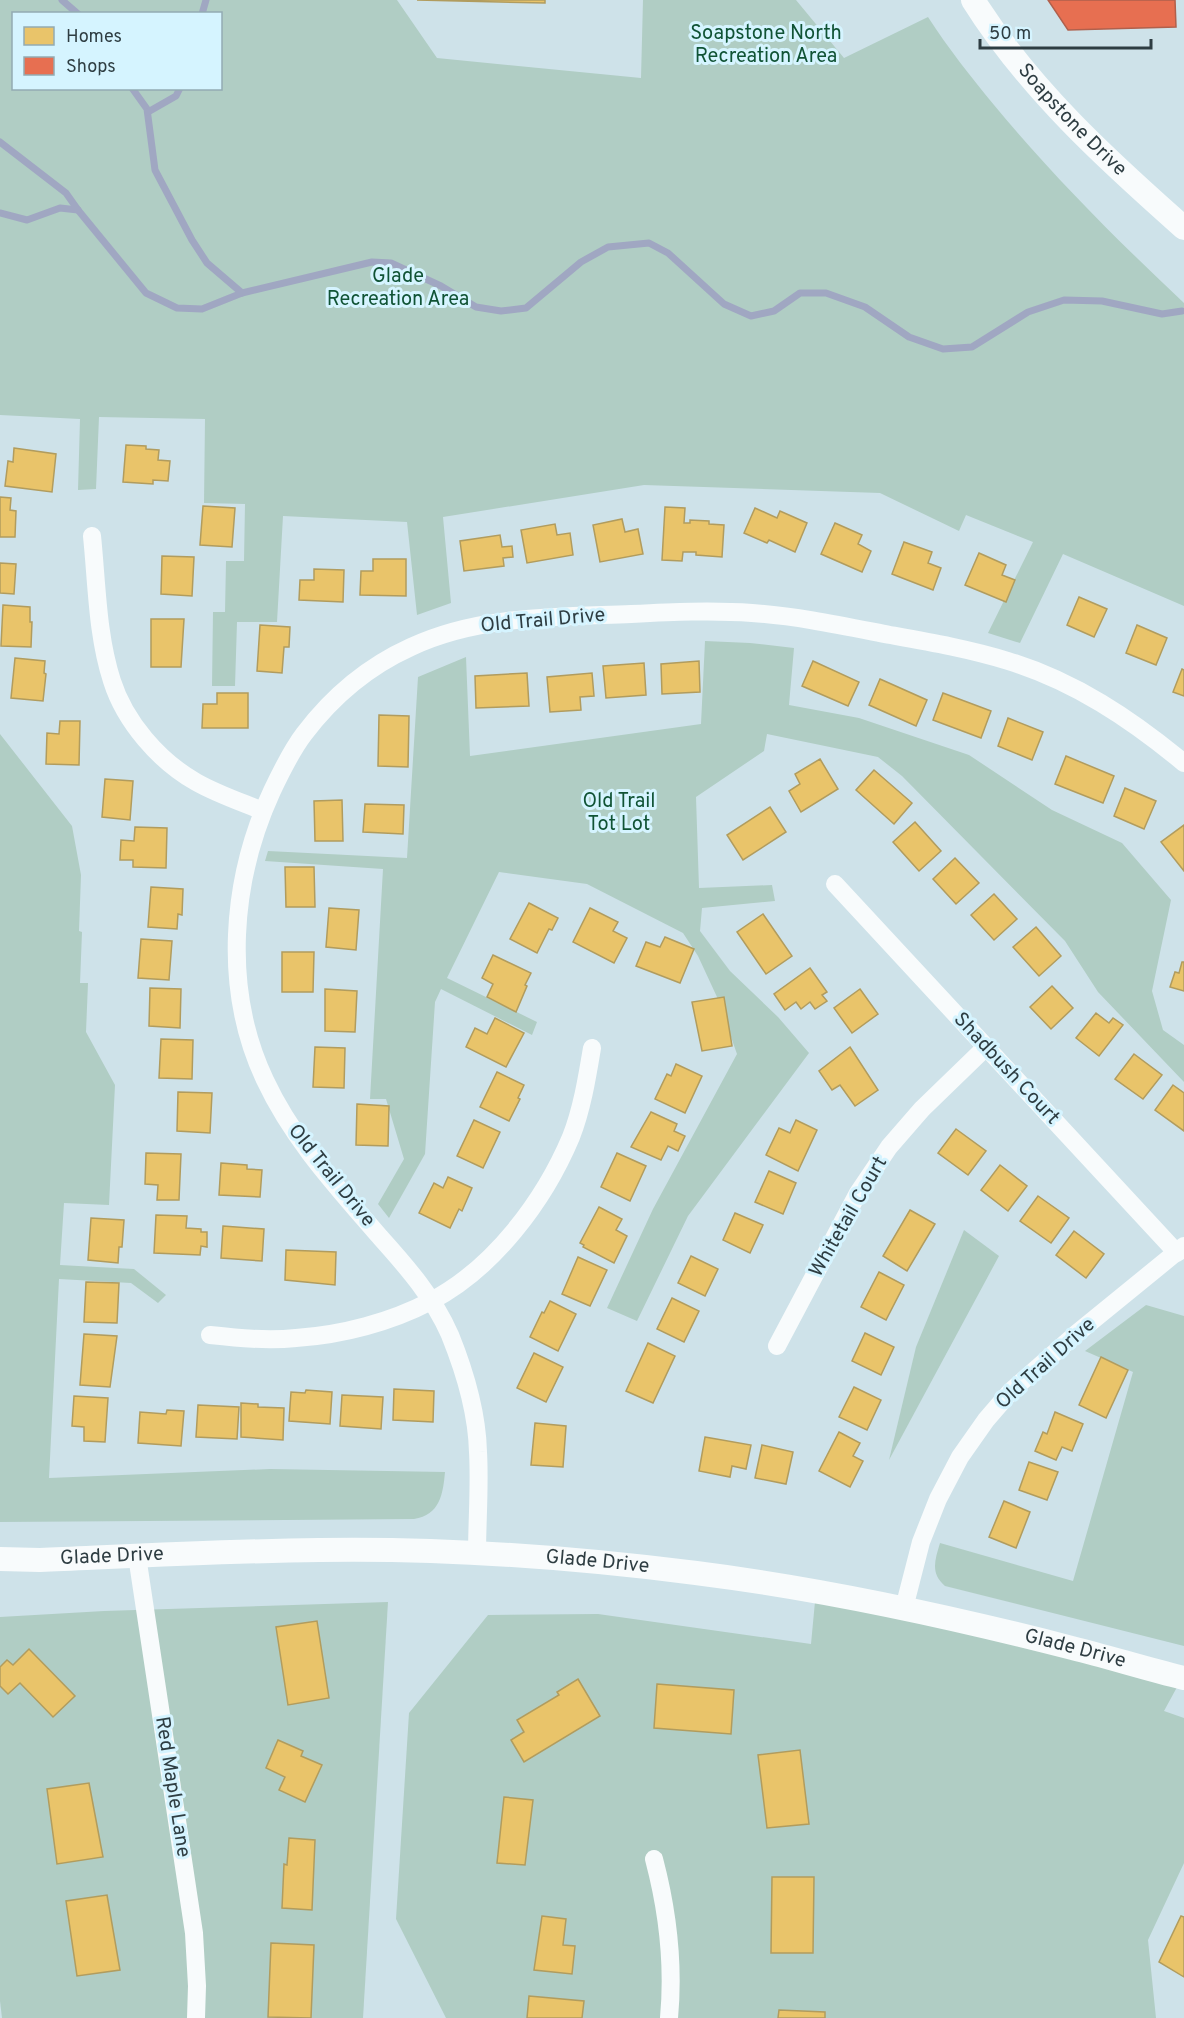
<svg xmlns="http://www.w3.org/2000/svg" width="1184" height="2018" font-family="Overpass,sans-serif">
	<rect width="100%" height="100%" fill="#cee2e9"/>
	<!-- green -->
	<g fill="#b0cdc4" fill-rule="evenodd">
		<path d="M0 0H397L437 58 641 78 643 0H796L844 58 928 17C948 48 971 77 994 105 1053 176 1117 240 1184 303V606L1063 554 1020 643 988 633 1033 542 966 515 959 531 880 493 644 485 443 517 451 603 417 615 407 522 283 516 277 622H237L235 686H212L213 612H225L226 561H244L245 504 204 503 205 419 99 417 96 489 78 490 80 419 0 415ZM14 14H220V88H14Z"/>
		<path d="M705 641 750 643 794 648 789 705 859 718 969 755 1052 810 1122 843 1171 900 1152 991 1163 1030 1184 1045V1082L1098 992 1065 941 902 776 878 757 767 734 764 751 696 797 699 888 772 885 775 901 702 908 700 931 730 971 778 1017 809 1053 688 1216 637 1321 607 1308 653 1209 737 1054 717 997 698 956 683 933 587 884 499 872 447 978 537 1022 532 1035 441 989 435 1002 425 1154 389 1218 378 1204 404 1159 386 1099H370L383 869 265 861 268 851 407 858 418 677 466 657 470 756 701 724Z"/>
		<path d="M0 734 72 826 81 875 79 931 82 932 80 983H88L86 1032 115 1085 109 1205 64 1203 60 1265 134 1269 166 1295 158 1303 131 1283 59 1279 49 1478 270 1469 445 1472C443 1494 440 1515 414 1519L0 1522Z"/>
		<path d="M964 1230 999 1256 889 1460 916 1347Z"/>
		<path d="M1146 1305 1184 1316V1646L945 1586C930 1573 935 1560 940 1543L1073 1581 1133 1372 1085 1351Z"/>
		<path d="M816 1591 1182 1678 1164 1711 1184 1718V1863L1148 1940 1156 2018H446L396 1919 409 1713 488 1615 598 1614 811 1644Z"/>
		<path d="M388 1602 363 2018H2L0 2001V1617L104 1611Z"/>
	</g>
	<!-- homes -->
	<g fill="#e9c46a" stroke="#b19c5e" stroke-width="1.5">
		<path d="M417 0H545V3Z"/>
		<path d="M126 445 146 446V449L159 450 158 460 170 461 168 481 153 480V484L123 482Z"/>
		<path d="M14 448 56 454 52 492 5 486 8 461 13 462Z"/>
		<path d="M0 497 11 498 10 510 16 511 15 537H0Z"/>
		<path d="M203 506 235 508 232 547 200 545Z"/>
		<path d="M665 507 685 508 684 523H690V520L709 521V524L724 525 722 557 696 555V552H683L682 561 662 560Z"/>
		<path d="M755 508 777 518 780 511 807 523 795 552 769 540 767 543 744 533Z"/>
		<path d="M622 519 625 532 638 529 643 554 600 562 593 525Z"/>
		<path d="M835 523 862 535 858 544 871 551 862 572 821 554Z"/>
		<path d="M555 524 557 535 570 533 573 555 527 563 521 530Z"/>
		<path d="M500 535 502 547 512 546 513 557 503 558 504 566 464 571 460 541Z"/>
		<path d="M904 542 932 552 928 563 941 568 933 590 892 574Z"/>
		<path d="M979 553 1006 565 1002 575 1015 580 1006 602 965 585Z"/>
		<path d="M162 556 194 557 192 596 161 594Z"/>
		<path d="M373 559H406V596L360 595 361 571H373Z"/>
		<path d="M0 563 16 564 14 594 0 593Z"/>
		<path d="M314 569 344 570 343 602 299 600 300 580H314Z"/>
		<path d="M1079 597 1107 609 1094 637 1067 625Z"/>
		<path d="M3 605 30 607V622H32L31 647 1 646Z"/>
		<path d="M151 619H184L181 667H151Z"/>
		<path d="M260 625 290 627 289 647H284L282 673 257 671Z"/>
		<path d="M1137 625 1167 638 1156 665 1126 653Z"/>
		<path d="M15 658 45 661 44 673 46 674 43 701 11 698Z"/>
		<path d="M699 661 700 692 662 694 661 664Z"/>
		<path d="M813 661 859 682 848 706 802 686Z"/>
		<path d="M644 663 646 695 606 698 603 666Z"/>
		<path d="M1182 669 1184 670V696L1173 692Z"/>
		<path d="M527 673 529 706 476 708 475 676Z"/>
		<path d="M592 673 594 696 580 697 581 710 550 712 547 677Z"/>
		<path d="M880 679 927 700 916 726 869 705Z"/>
		<path d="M217 693H248V728H202L203 704H217Z"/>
		<path d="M943 693 991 711 981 738 933 720Z"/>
		<path d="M379 715 409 716 408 767 378 766Z"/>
		<path d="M1008 718 1043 732 1032 760 998 746Z"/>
		<path d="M60 721H80L79 765 46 764 47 733 59 734Z"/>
		<path d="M1066 756 1114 776 1103 803 1055 784Z"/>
		<path d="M820 759 838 789 801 812 789 791 800 784 795 774Z"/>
		<path d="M874 770 912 803 894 824 856 790Z"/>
		<path d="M105 779 133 781 130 820 102 817Z"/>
		<path d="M1125 788 1156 801 1144 829 1114 816Z"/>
		<path d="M342 800 343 841H315L314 801Z"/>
		<path d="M365 804 404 805 403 834 363 832Z"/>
		<path d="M770 807 786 832 743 860 727 835Z"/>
		<path d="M915 822 941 851 919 871 893 842Z"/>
		<path d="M1184 825V871L1161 842Z"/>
		<path d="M135 827 167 828 166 868 133 867V860H120L121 840 134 841Z"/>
		<path d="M955 858 979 883 956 904 933 879Z"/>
		<path d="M285 867H314L315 907H286Z"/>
		<path d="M151 887 183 889 182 915 178 914 177 929 148 927Z"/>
		<path d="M994 894 1017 919 994 940 971 915Z"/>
		<path d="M529 903 558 918 552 930 549 929 537 953 510 939Z"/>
		<path d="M329 908 359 910 356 950 326 947Z"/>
		<path d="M590 908 618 922 613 931 627 938 614 963 573 942Z"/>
		<path d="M763 914 792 956 766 974 737 932Z"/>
		<path d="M1036 927 1061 956 1039 976 1013 947Z"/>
		<path d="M665 937 694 949 680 983 636 966 646 942 660 947Z"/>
		<path d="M141 939 172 941 169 980 138 978Z"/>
		<path d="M282 952H314L313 992H282Z"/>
		<path d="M493 955 531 973 525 985 527 986 516 1012 487 997 493 984 482 978Z"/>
		<path d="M1182 962H1184V991L1170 987 1175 972 1179 973Z"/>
		<path d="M810 968 827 992 822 995 827 1001 815 1009 810 1002 801 1009 796 1002 785 1010 774 994Z"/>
		<path d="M1052 986 1073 1008 1051 1029 1030 1007Z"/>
		<path d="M150 988 181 989 180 1028 149 1026Z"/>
		<path d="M325 989 357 991 355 1032 325 1031Z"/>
		<path d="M860 989 878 1014 852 1033 834 1008Z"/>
		<path d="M724 997 732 1046 702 1051 692 1002Z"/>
		<path d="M1096 1013 1109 1023 1113 1018 1123 1025 1099 1056 1076 1038Z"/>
		<path d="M495 1018 524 1033 506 1067 466 1047 475 1028 487 1034Z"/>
		<path d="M161 1039 193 1040 192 1079 159 1078Z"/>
		<path d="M315 1047 345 1048 344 1088 313 1087Z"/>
		<path d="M850 1047 878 1090 855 1106 840 1085 832 1090 819 1071Z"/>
		<path d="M1134 1054 1162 1075 1143 1099 1115 1079Z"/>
		<path d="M676 1064 702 1076 685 1113 655 1099 667 1074 671 1076Z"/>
		<path d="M497 1072 524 1085 518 1098 520 1099 509 1121 480 1107Z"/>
		<path d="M1173 1085 1184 1093V1131L1155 1110Z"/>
		<path d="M178 1092 212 1093 210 1133 177 1131Z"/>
		<path d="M357 1104 389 1106 388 1146 356 1145Z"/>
		<path d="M651 1112 677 1124 674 1131 685 1136 678 1151 668 1146 661 1160 631 1147Z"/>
		<path d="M474 1120 500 1132 483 1168 457 1156Z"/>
		<path d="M796 1120 817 1130 798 1171 766 1155 779 1128 790 1133Z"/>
		<path d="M956 1129 986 1151 968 1175 938 1153Z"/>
		<path d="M146 1153 181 1154 179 1200H157L158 1185 145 1184Z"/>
		<path d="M617 1153 646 1166 630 1201 601 1187Z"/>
		<path d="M221 1163 247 1165V1169L262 1170 260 1197 219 1195Z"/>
		<path d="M1000 1165 1027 1186 1008 1211 981 1190Z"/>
		<path d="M769 1171 796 1183 783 1214 755 1202Z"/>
		<path d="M448 1177 472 1188 462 1211 459 1209 450 1228 419 1213 434 1183 443 1188Z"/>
		<path d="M1038 1196 1069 1218 1051 1243 1020 1221Z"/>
		<path d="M599 1207 622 1219 616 1230 627 1236 614 1263 583 1247 584 1245 580 1243Z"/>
		<path d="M910 1210 935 1224 907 1271 883 1256Z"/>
		<path d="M735 1213 763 1225 750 1253 723 1240Z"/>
		<path d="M156 1215 187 1216 186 1228 201 1229V1232H207V1247L201 1246 200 1255 154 1253Z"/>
		<path d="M91 1218 124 1220 122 1247H119L118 1263 88 1260Z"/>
		<path d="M223 1226 264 1229 262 1261 221 1258Z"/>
		<path d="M1074 1231 1104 1254 1086 1278 1056 1255Z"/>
		<path d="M286 1250 336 1252 335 1285 285 1280Z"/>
		<path d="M691 1256 718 1269 705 1296 678 1283Z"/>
		<path d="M578 1257 607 1270 590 1306 562 1294Z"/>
		<path d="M879 1272 904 1285 886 1320 861 1307Z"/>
		<path d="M86 1282 119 1283 117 1323 84 1322Z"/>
		<path d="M672 1298 699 1311 684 1342 657 1329Z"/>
		<path d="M550 1301 576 1314 558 1351 530 1337 542 1312 544 1313Z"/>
		<path d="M865 1333 894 1347 881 1375 852 1361Z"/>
		<path d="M84 1334 117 1336 110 1387 80 1385Z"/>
		<path d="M648 1343 675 1356 653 1403 626 1391Z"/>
		<path d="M534 1353 563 1367 546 1402 517 1388Z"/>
		<path d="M1101 1357 1128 1370 1106 1418 1079 1405Z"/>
		<path d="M854 1387 881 1400 867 1430 839 1417Z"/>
		<path d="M394 1389 434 1391 433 1422 393 1420Z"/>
		<path d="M306 1390 332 1392 330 1424 289 1421 291 1392 305 1393Z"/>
		<path d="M342 1395 383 1397 381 1429 340 1426Z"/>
		<path d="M74 1396 108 1398 105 1442 84 1441V1427L72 1426Z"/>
		<path d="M241 1403 258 1404V1407L284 1408 283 1440 241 1437Z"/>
		<path d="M198 1405 239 1407 237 1439 196 1437Z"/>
		<path d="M167 1410 184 1411 181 1446 138 1443 140 1412 166 1414Z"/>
		<path d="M1055 1412 1083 1424 1072 1451 1062 1447 1056 1460 1035 1451 1043 1432 1047 1434Z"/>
		<path d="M535 1423 566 1426 563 1467 531 1465Z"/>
		<path d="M839 1432 860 1443 853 1456 863 1461 850 1487 819 1471Z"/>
		<path d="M705 1437 751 1445 746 1469 732 1466 730 1477 699 1471Z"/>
		<path d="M762 1445 793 1452 786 1484 755 1478Z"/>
		<path d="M1029 1462 1058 1472 1047 1500 1019 1490Z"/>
		<path d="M1004 1501 1030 1512 1016 1548 989 1537Z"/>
		<path d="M317 1621 329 1698 288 1705 276 1627Z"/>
		<path d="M29 1649 75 1696 53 1717 20 1683 8 1694 0 1686V1667L7 1660 13 1665Z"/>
		<path d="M578 1679 600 1716 524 1762 511 1740 524 1732 517 1720 559 1695 557 1692Z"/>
		<path d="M657 1684 734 1690 731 1734 654 1728Z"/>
		<path d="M278 1740 303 1751 301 1756 322 1765 305 1802 279 1790 285 1777 266 1768Z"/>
		<path d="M800 1750 809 1824 767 1828 758 1755Z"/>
		<path d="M89 1783 103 1857 57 1864 47 1789Z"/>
		<path d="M504 1797 533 1800 525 1865 497 1863Z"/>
		<path d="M289 1838 315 1840 312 1910 282 1908 284 1864 287 1865Z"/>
		<path d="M772 1877H814L813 1953H771Z"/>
		<path d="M107 1895 120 1970 77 1976 66 1901Z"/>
		<path d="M542 1916 566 1919 563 1945 575 1946 572 1974 534 1970Z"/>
		<path d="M1181 1916 1184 1917V1977L1159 1962Z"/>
		<path d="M271 1943 314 1945 311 2018 268 2017Z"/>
		<path d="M529 1996 584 2001 582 2018H527Z"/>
		<path d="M779 2010 825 2012V2018H778Z"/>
	</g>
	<!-- shops -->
	<path fill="#e76f51" stroke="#b0604c" stroke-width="1.5" d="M1048 0H1175L1176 27 1068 30Z"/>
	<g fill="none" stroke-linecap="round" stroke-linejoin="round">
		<!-- stream -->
		<g stroke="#a0a7c2" stroke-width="7">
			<path d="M62 0 78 14"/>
			<path d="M202 14 206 0"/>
			<path d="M132 88 147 109 155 170 192 240 207 263 242 293"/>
			<path d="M148 112 176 96 180 88"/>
			<path d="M0 142 66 193 78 210 146 293 177 308 202 309 242 293 372 262 391 263 441 286 476 307 501 311 526 308 581 262 608 247 649 243 668 253 724 304 751 316 774 311 800 293H826L865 307 909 337 943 349 972 347 1028 312 1064 300 1102 301 1162 314 1182 311"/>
			<path d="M0 213 27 220 60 208 78 210"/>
		</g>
		<!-- street -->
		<g stroke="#f8fbfc" stroke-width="18">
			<path d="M92 536C97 584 97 635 112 681 125 722 159 761 196 782 217 794 241 802 263 811"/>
			<path d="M835 884 1177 1253"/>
			<path d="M210 1335C238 1338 267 1341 296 1338 342 1335 391 1322 431 1301 494 1268 544 1201 571 1137 582 1109 587 1078 592 1048"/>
			<path d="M777 1346 858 1193 889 1147 922 1109 986 1047"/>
			<path d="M477 1555C477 1521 480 1486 478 1452 477 1412 465 1372 450 1335 434 1298 407 1267 380 1237 337 1187 293 1140 265 1080 222 989 231 880 272 791 281 772 291 751 304 734 332 697 369 666 411 647 479 615 558 617 631 614 671 612 712 610 752 613 798 616 844 626 890 635 929 642 969 649 1008 661 1074 681 1131 719 1184 763"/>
			<path d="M137 1556 194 1933 197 1986 196 2018"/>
			<path d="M904 1608 921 1542 938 1499 960 1457 986 1420 1011 1391 1076 1334 1184 1246"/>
			<path d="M654 1859C668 1912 674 1964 669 2018"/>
		</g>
		<!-- secondary -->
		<g stroke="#f8fbfc" stroke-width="24">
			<path id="s1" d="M973 0C1029 89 1106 159 1184 228"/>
			<path id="s2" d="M0 1559 40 1560C133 1556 226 1551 319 1550 444 1548 571 1557 696 1573 823 1589 948 1616 1072 1648 1109 1657 1146 1669 1184 1678"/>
		</g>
	</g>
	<g text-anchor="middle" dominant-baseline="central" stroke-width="6" stroke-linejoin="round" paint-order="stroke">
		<!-- park labels -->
		<g font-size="20" fill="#105335" stroke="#d5f4ff">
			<text x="766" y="34">Soapstone North<tspan x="766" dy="23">Recreation Area</tspan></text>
			<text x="398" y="277">Glade<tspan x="398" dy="23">Recreation Area</tspan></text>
			<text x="619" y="802">Old Trail<tspan x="619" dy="23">Tot Lot</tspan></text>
		</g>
		<!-- street labels -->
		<g font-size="20" fill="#2e3d42" stroke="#d5f4ff">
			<text stroke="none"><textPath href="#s1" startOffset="156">Soapstone Drive</textPath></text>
			<text transform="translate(543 621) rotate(-5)">Old Trail Drive</text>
			<text transform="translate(1006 1069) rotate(47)">Shadbush Court</text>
			<text transform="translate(331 1176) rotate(51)">Old Trail Drive</text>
			<text transform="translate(849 1217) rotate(-60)">Whitetail Court</text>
			<text transform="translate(1046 1364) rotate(-42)">Old Trail Drive</text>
			<text stroke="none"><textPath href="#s2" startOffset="112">Glade Drive</textPath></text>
			<text stroke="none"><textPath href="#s2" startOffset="598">Glade Drive</textPath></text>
			<text stroke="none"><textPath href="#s2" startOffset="1084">Glade Drive</textPath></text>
			<text transform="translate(172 1787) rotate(81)">Red Maple Lane</text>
		</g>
	</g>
	<!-- legend -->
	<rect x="12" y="12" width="210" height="78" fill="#d5f4ff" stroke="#92abb3" stroke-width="1.5"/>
	<rect x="24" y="27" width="30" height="18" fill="#e9c46a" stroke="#92abb3" stroke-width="1.5"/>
	<text x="66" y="42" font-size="18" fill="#2e3d42">Homes</text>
	<rect x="24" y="57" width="30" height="18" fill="#e76f51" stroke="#92abb3" stroke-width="1.5"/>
	<text x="66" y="72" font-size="18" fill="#2e3d42">Shops</text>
	<!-- scale -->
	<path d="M980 39v9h171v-9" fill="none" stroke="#2e3d42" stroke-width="3"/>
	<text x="989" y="39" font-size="18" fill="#2e3d42" stroke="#d5f4ff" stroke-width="4.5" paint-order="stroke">50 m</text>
</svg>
